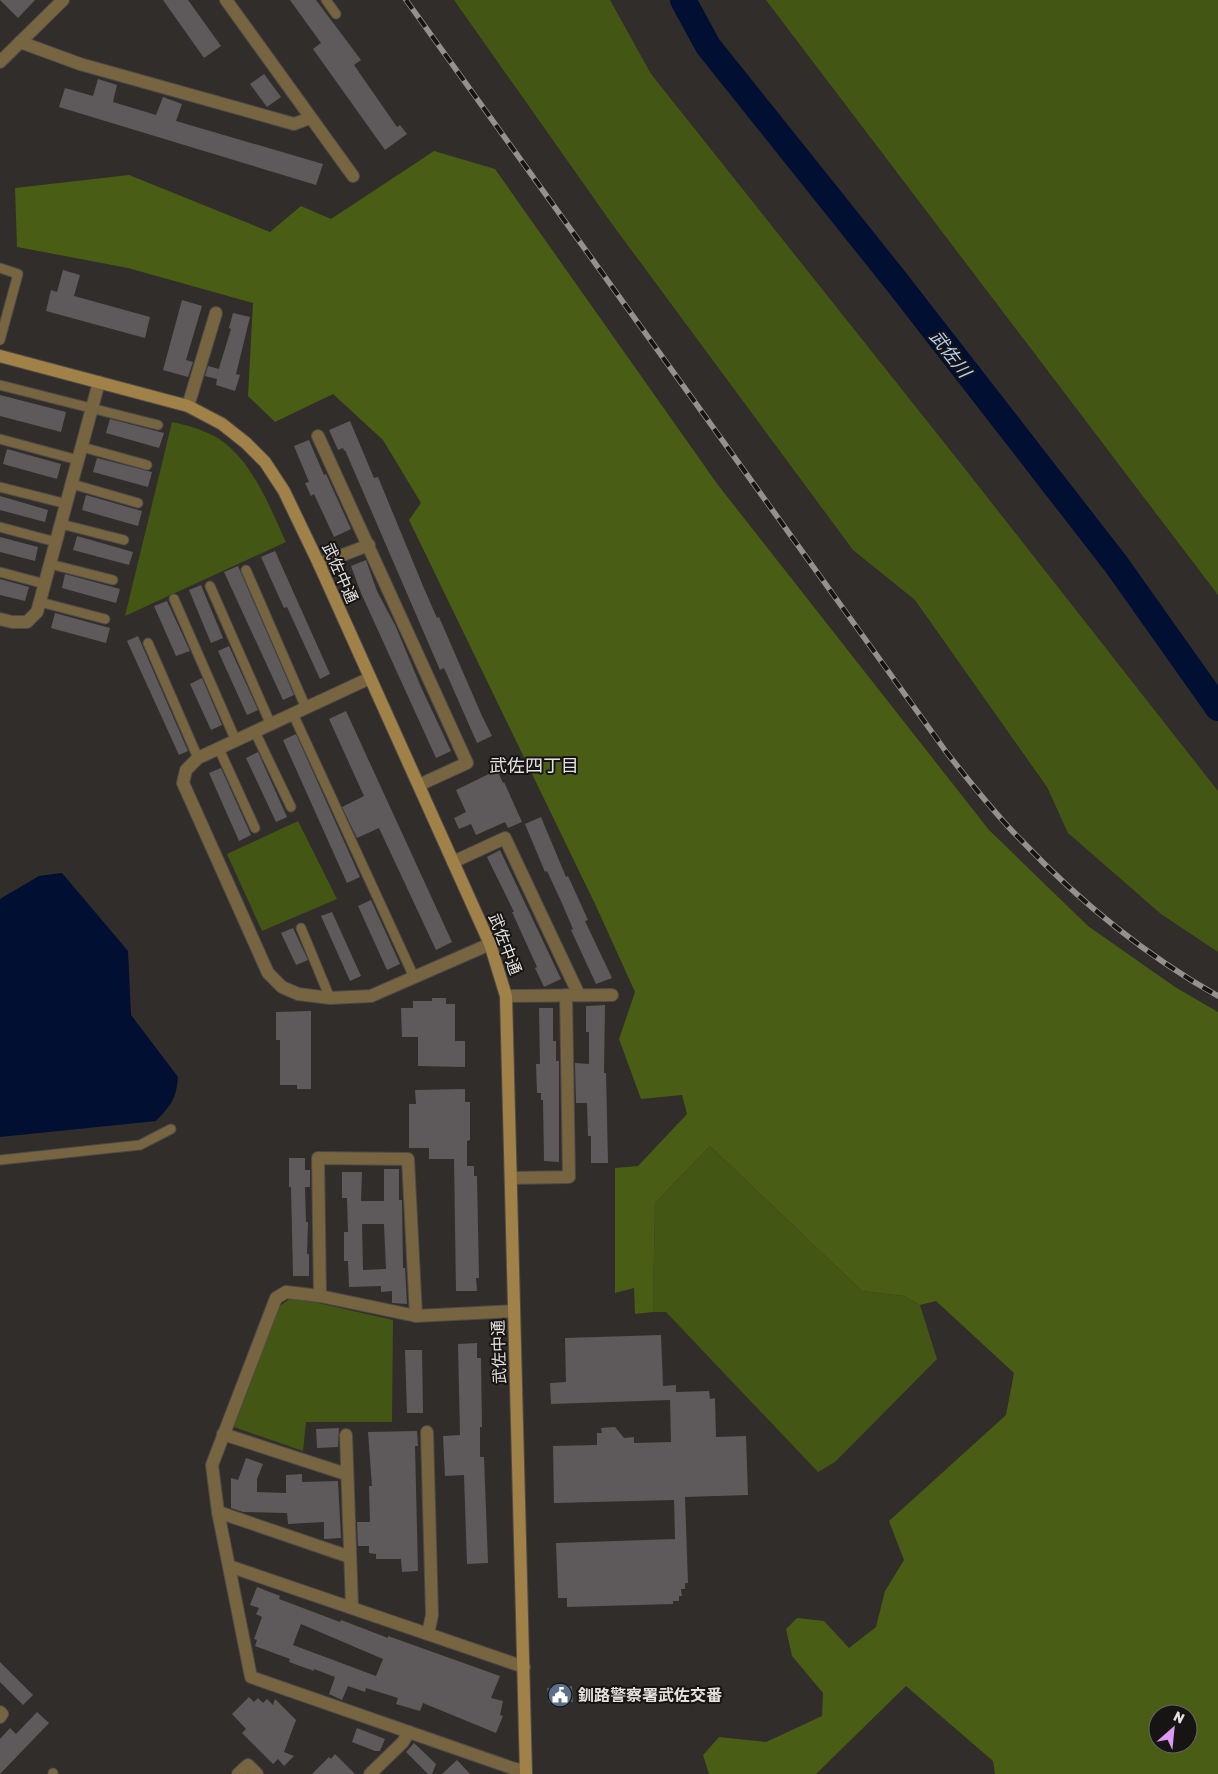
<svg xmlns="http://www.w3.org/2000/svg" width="1218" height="1774" font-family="Rubik,'Noto Sans JP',sans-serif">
	<rect width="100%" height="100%" fill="#302d2a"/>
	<!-- green -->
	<g fill="#445613">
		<path d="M454 0H610L651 74 958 460 1218 791V952L1161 914 1068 833 1047 787 915 600 853 550 612 224Z"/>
		<path d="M766 0H1218V595Z"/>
		<path d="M172 422C187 425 205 430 219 439 252 460 270 508 286 542L125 616Z"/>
		<path d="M298 821 337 899 262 931 227 854Z"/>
		<path d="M710 1146 862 1291 904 1296 920 1305 937 1359 835 1462 818 1472 666 1312H653L655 1203Z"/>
		<path d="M292 1297 393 1320 392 1422H306L303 1451 234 1427 276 1309Z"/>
	</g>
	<!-- forest -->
	<path fill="#495d14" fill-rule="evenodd" d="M434 151 495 169 718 485 989 830 1088 926 1175 987 1218 1012V1774H995L993 1761 906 1686 816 1774H709L703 1755 719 1737 766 1742 822 1716 823 1693 792 1656 786 1629 797 1618 824 1621 849 1648 876 1627 885 1591 904 1560 889 1521 1006 1415 1014 1373 936 1301 920 1305 904 1296 862 1291 710 1146 655 1203 653 1312 635 1314 634 1288 615 1293V1168L638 1166 687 1114 682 1095 641 1099 619 1039 635 992 596 906 409 520 421 503 383 440 333 394 275 422 248 396 253 303 128 268 17 247 15 188 129 175 270 232 301 206 331 219ZM1158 1714H1188V1744H1158Z"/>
	<!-- water -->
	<path fill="#000f32" d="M62 873 128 951 131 1015 178 1077C176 1100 171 1105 156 1121L0 1137V899L39 876Z"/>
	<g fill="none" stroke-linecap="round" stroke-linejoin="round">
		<!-- river -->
		<path stroke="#000f32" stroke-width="26" d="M683 0 708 46 896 281 1116 564 1218 708"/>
	</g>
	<!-- building -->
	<g fill="#5e5a5c" fill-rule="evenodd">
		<path d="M0 0H35L18 18Z"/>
		<path d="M163 0H188L221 46 204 58Z"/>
		<path d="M290 0H316L361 60 354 65 397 127 400 125 407 134 385 150 313 49 321 43Z"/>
		<path d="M264 74 281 97 267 107 250 84Z"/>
		<path d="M98 79 117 85 113 102 156 115 163 97 182 104 176 121 323 164 316 185 59 107 65 88 93 96Z"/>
		<path d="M63 270 80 275 74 296 150 317 145 338 46 311 51 290 57 292Z"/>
		<path d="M182 300 202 306 186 360 193 362 188 377 163 370Z"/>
		<path d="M233 313 250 317 236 374 240 375 235 391 216 385 217 379 205 376 208 366 219 369 216 378 231 329 229 328Z"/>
		<path d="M0 395 66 412 61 432 0 416Z"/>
		<path d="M110 419 164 433 159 448 106 433Z"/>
		<path d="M350 421 374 478 378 477 423 586 437 618 439 617 482 716 492 736 477 743 444 668 440 670 345 450 344 451 343 448 338 450 329 430Z"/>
		<path d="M309 440 324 475 326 474 351 529 334 537 314 494 311 496 305 483 309 482 294 446Z"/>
		<path d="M7 449 61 464 57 479 3 464Z"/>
		<path d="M97 458 152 472 148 487 93 472Z"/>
		<path d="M86 495 142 511 138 526 82 510Z"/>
		<path d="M0 496 48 510 45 522 0 510Z"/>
		<path d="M77 536 133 552 129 565 73 550Z"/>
		<path d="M0 537 38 547 35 561 0 552Z"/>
		<path d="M275 551 330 674 320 679 287 607 284 608 261 557Z"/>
		<path d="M366 560 377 591 396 627 421 687 451 751 436 758 361 593 351 566Z"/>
		<path d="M238 566 294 695 283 700 224 572Z"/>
		<path d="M65 574 120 589 116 603 62 588Z"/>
		<path d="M0 579 29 587 25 601 0 595Z"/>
		<path d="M201 585 223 638 211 643 189 590Z"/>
		<path d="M167 601 190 651 176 656 154 606Z"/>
		<path d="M55 613 110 628 106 643 51 628Z"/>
		<path d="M138 636 188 751 179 755 127 641Z"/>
		<path d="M229 646 258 710 247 715 218 651Z"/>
		<path d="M202 678 222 725 211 730 190 684Z"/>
		<path d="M346 711 452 942 436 950 379 828 357 838 342 807 364 796 329 719Z"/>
		<path d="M296 734 360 877 347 883 283 740Z"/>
		<path d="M258 752 287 817 276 822 246 758Z"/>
		<path d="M221 768 251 835 239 841 209 773Z"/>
		<path d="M497 770 503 783 504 782 522 822 508 828 505 822 476 835 471 824 459 829 454 818 466 812 456 790Z"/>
		<path d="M541 817 566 877 568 876 588 920 585 921 612 978 596 984 571 930 573 929 561 901 547 871 545 872 525 824Z"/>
		<path d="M500 850 561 979 544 987 535 968 537 967 512 912H514L487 857Z"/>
		<path d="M371 900 400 964 387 970 358 906Z"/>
		<path d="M332 912 361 976 350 981 321 916Z"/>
		<path d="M293 928 308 960 296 965 281 933Z"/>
		<path d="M432 998H446V1004H455V1041H465V1067L418 1066V1037H402L401 1008H413V1001H432Z"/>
		<path d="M605 1005 604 1073H606L608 1163H591V1136H588L587 1103H576L575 1063 589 1064V1032H586V1006Z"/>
		<path d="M539 1008H553V1041H556V1061H559V1162L544 1161 543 1100H541V1093H537L536 1064H540Z"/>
		<path d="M311 1011V1089H297V1085H280V1040H276V1012Z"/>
		<path d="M465 1089V1102H470V1140L467 1141V1166H474V1176H477L479 1278H476L477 1291H456L454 1159H429V1148H409V1104H416L415 1090Z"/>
		<path d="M289 1158H305V1170H310V1187H305L306 1222H308L307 1254H309V1276H293L291 1187H289Z"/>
		<path d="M384 1169H399V1200H402L403 1268H405L407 1304 392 1303V1291L381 1292V1286L349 1287 348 1261H344V1232H348L347 1198H342V1172H362L361 1201H384ZM362 1224H384L386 1269 363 1270Z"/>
		<path d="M661 1335 663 1386 676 1385V1392L709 1391 710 1399 715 1398 716 1437 746 1436 748 1495 685 1497 688 1583H685V1589H681L682 1596H679V1601H673V1604L567 1607V1598H558L556 1543 675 1539 674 1500 554 1503 553 1446 597 1445V1433H602L601 1428 615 1427 624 1438 634 1437V1443L671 1442 670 1400 551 1404 550 1383 566 1382 565 1338Z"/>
		<path d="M477 1343V1358H481L482 1427H480V1457H484L488 1563 467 1564 464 1475 445 1476 443 1436 460 1435 458 1344Z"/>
		<path d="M405 1350H422L423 1413H407Z"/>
		<path d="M339 1428 338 1447 317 1448 316 1429Z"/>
		<path d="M417 1431 418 1446H415L418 1571 402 1572 401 1559H376V1554L369 1553V1546H358L357 1522H370L369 1486H372L368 1432Z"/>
		<path d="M246 1458 263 1464 257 1479V1492L286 1493V1475L302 1474V1482L338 1481 341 1538 324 1539V1522L288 1524 287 1513 243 1512 231 1508V1478L238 1480Z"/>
		<path d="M257 1587 280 1596 279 1599 340 1622 341 1620 388 1638V1636L500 1676 491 1698 503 1701 500 1715 503 1716 496 1733 423 1703 420 1711 396 1704 398 1698 366 1688 365 1692 348 1686 342 1700 329 1694 335 1677 314 1669V1671L289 1662 290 1659 255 1646 257 1640 254 1639 262 1617 256 1614 259 1608 250 1605ZM301 1624 383 1659 376 1676 293 1645Z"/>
		<path d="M0 1662 33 1695 23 1705 0 1682Z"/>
		<path d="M572 1686 573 1702 549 1703 547 1688Z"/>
		<path d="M249 1697 254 1702 258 1698 263 1703 267 1699 273 1705 275 1699 296 1720 284 1752 294 1756 284 1766 278 1759 273 1764 242 1733 246 1729 232 1714Z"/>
		<path d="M37 1712 49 1723 0 1774V1739L10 1728 16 1734Z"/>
		<path d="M357 1728 385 1739 380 1751H375L352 1742Z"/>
		<path d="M414 1743 436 1764 432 1774H428L406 1752Z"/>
		<path d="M335 1754 355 1774H312L329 1757 331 1759Z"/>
		<path d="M457 1760 470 1774H442Z"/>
	</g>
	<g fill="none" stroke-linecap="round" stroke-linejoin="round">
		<!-- lane casing -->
		<g stroke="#4d4a47" stroke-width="11">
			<g id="lane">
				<path d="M326 0 336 14"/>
				<path d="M0 268 18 274 0 340"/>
				<path d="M0 385 158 425"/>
				<path d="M0 439 78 460"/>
				<path d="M82 447 147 465"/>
				<path d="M72 484 138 503"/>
				<path d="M0 487 67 504"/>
				<path d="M61 524 124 540"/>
				<path d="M0 527 56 542"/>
				<path d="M50 564 113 580"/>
				<path d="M246 570 306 708"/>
				<path d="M0 572 45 584"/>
				<path d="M210 586 271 725"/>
				<path d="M174 599 236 741"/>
				<path d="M40 602 105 619"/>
				<path d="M148 643 198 758"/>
				<path d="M293 714 414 977"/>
				<path d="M255 732 291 807"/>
				<path d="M219 749 255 828"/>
				<path d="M301 928 330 998"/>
				<path d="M0 1160 140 1145 171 1129"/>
				<path d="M53 1773V1774"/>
			</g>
		</g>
		<!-- street casing -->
		<g stroke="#4d4a47" stroke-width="14">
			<g id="street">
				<path d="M226 0 353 176"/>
				<path d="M20 42 80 64 294 124 310 118"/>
				<path d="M0 62 63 0"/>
				<path d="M188 406 216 313"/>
				<path d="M318 436 467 763 419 785"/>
				<path d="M319 564 369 545"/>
				<path d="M0 619 12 622H27L37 612 99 382"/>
				<path d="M370 678 198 758 186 770 183 783 268 973 282 987 298 994 330 998 371 996 490 944"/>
				<path d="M453 862 505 838 579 995"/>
				<path d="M506 996 612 995"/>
				<path d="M511 1178 569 1177 566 995"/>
				<path d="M320 1296 318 1158 408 1159 416 1316"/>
				<path d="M514 1311 416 1316 320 1296 286 1292 276 1298 212 1465 218 1512 251 1677 515 1769 526 1771"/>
				<path d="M427 1432 432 1615 428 1634"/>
				<path d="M223 1434 346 1474"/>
				<path d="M346 1435 352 1607"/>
				<path d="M218 1512 350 1557"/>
				<path d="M229 1566 524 1667"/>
				<path d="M0 1712 2 1714 0 1717"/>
				<path d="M238 1774 248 1765 257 1774"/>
				<path d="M370 1774 403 1742 409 1732"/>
			</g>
		</g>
		<!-- secondary casing -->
		<g stroke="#4d4a47" stroke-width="14">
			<path id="secondary" d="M0 356 188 406 222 424 246 443 265 462 284 491 319 564 490 944 506 996 526 1774"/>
		</g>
		<!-- lane -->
		<use href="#lane" stroke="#776441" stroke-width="9"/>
		<!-- street -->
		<use href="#street" stroke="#776441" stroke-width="12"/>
		<!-- secondary -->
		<use href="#secondary" stroke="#a08148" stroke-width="12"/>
		<!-- rail casing -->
		<g stroke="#94928f" stroke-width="5.5">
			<path id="rail" d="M406 0 947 753C971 783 994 813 1021 840 1079 901 1145 955 1218 996"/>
		</g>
		<!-- rail -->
		<use href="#rail" stroke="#171514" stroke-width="4" stroke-dasharray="11" stroke-linecap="butt"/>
	</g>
	<!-- icons -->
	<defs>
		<g id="civic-disc" transform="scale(1.25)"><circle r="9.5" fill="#5c6f8a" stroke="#171514"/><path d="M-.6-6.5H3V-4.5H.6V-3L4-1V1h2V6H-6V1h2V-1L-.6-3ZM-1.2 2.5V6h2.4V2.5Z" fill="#fff"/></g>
	</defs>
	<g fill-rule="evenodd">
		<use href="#civic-disc" x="560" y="1695"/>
	</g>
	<g text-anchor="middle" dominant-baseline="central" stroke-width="4" stroke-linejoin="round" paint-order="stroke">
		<!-- street labels -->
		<g font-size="16" fill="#e5e3e1" stroke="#171514">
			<text transform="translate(340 573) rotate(66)">武佐中通</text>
			<text transform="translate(505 944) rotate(69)">武佐中通</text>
			<text transform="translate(499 1352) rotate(-92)">武佐中通</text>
		</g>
		<!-- poi labels -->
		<g font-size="16" font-weight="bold" fill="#e5e3e1" stroke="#171514" text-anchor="start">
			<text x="578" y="1695">釧路警察署武佐交番</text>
		</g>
		<!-- water labels -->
		<g font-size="18" font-style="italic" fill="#b5cff6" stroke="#171514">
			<text transform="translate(950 354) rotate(52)">武佐川</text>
		</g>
		<!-- neighbourhood labels -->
		<g font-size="18" fill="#e5e3e1" stroke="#171514">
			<text x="534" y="766">武佐四丁目</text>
		</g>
	</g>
	<!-- north arrow -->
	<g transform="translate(1173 1729) rotate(27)"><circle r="24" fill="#171514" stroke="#696766"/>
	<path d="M0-4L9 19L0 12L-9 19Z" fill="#dd99f3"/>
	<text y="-8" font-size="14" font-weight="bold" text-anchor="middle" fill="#e5e3e1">N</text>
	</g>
</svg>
